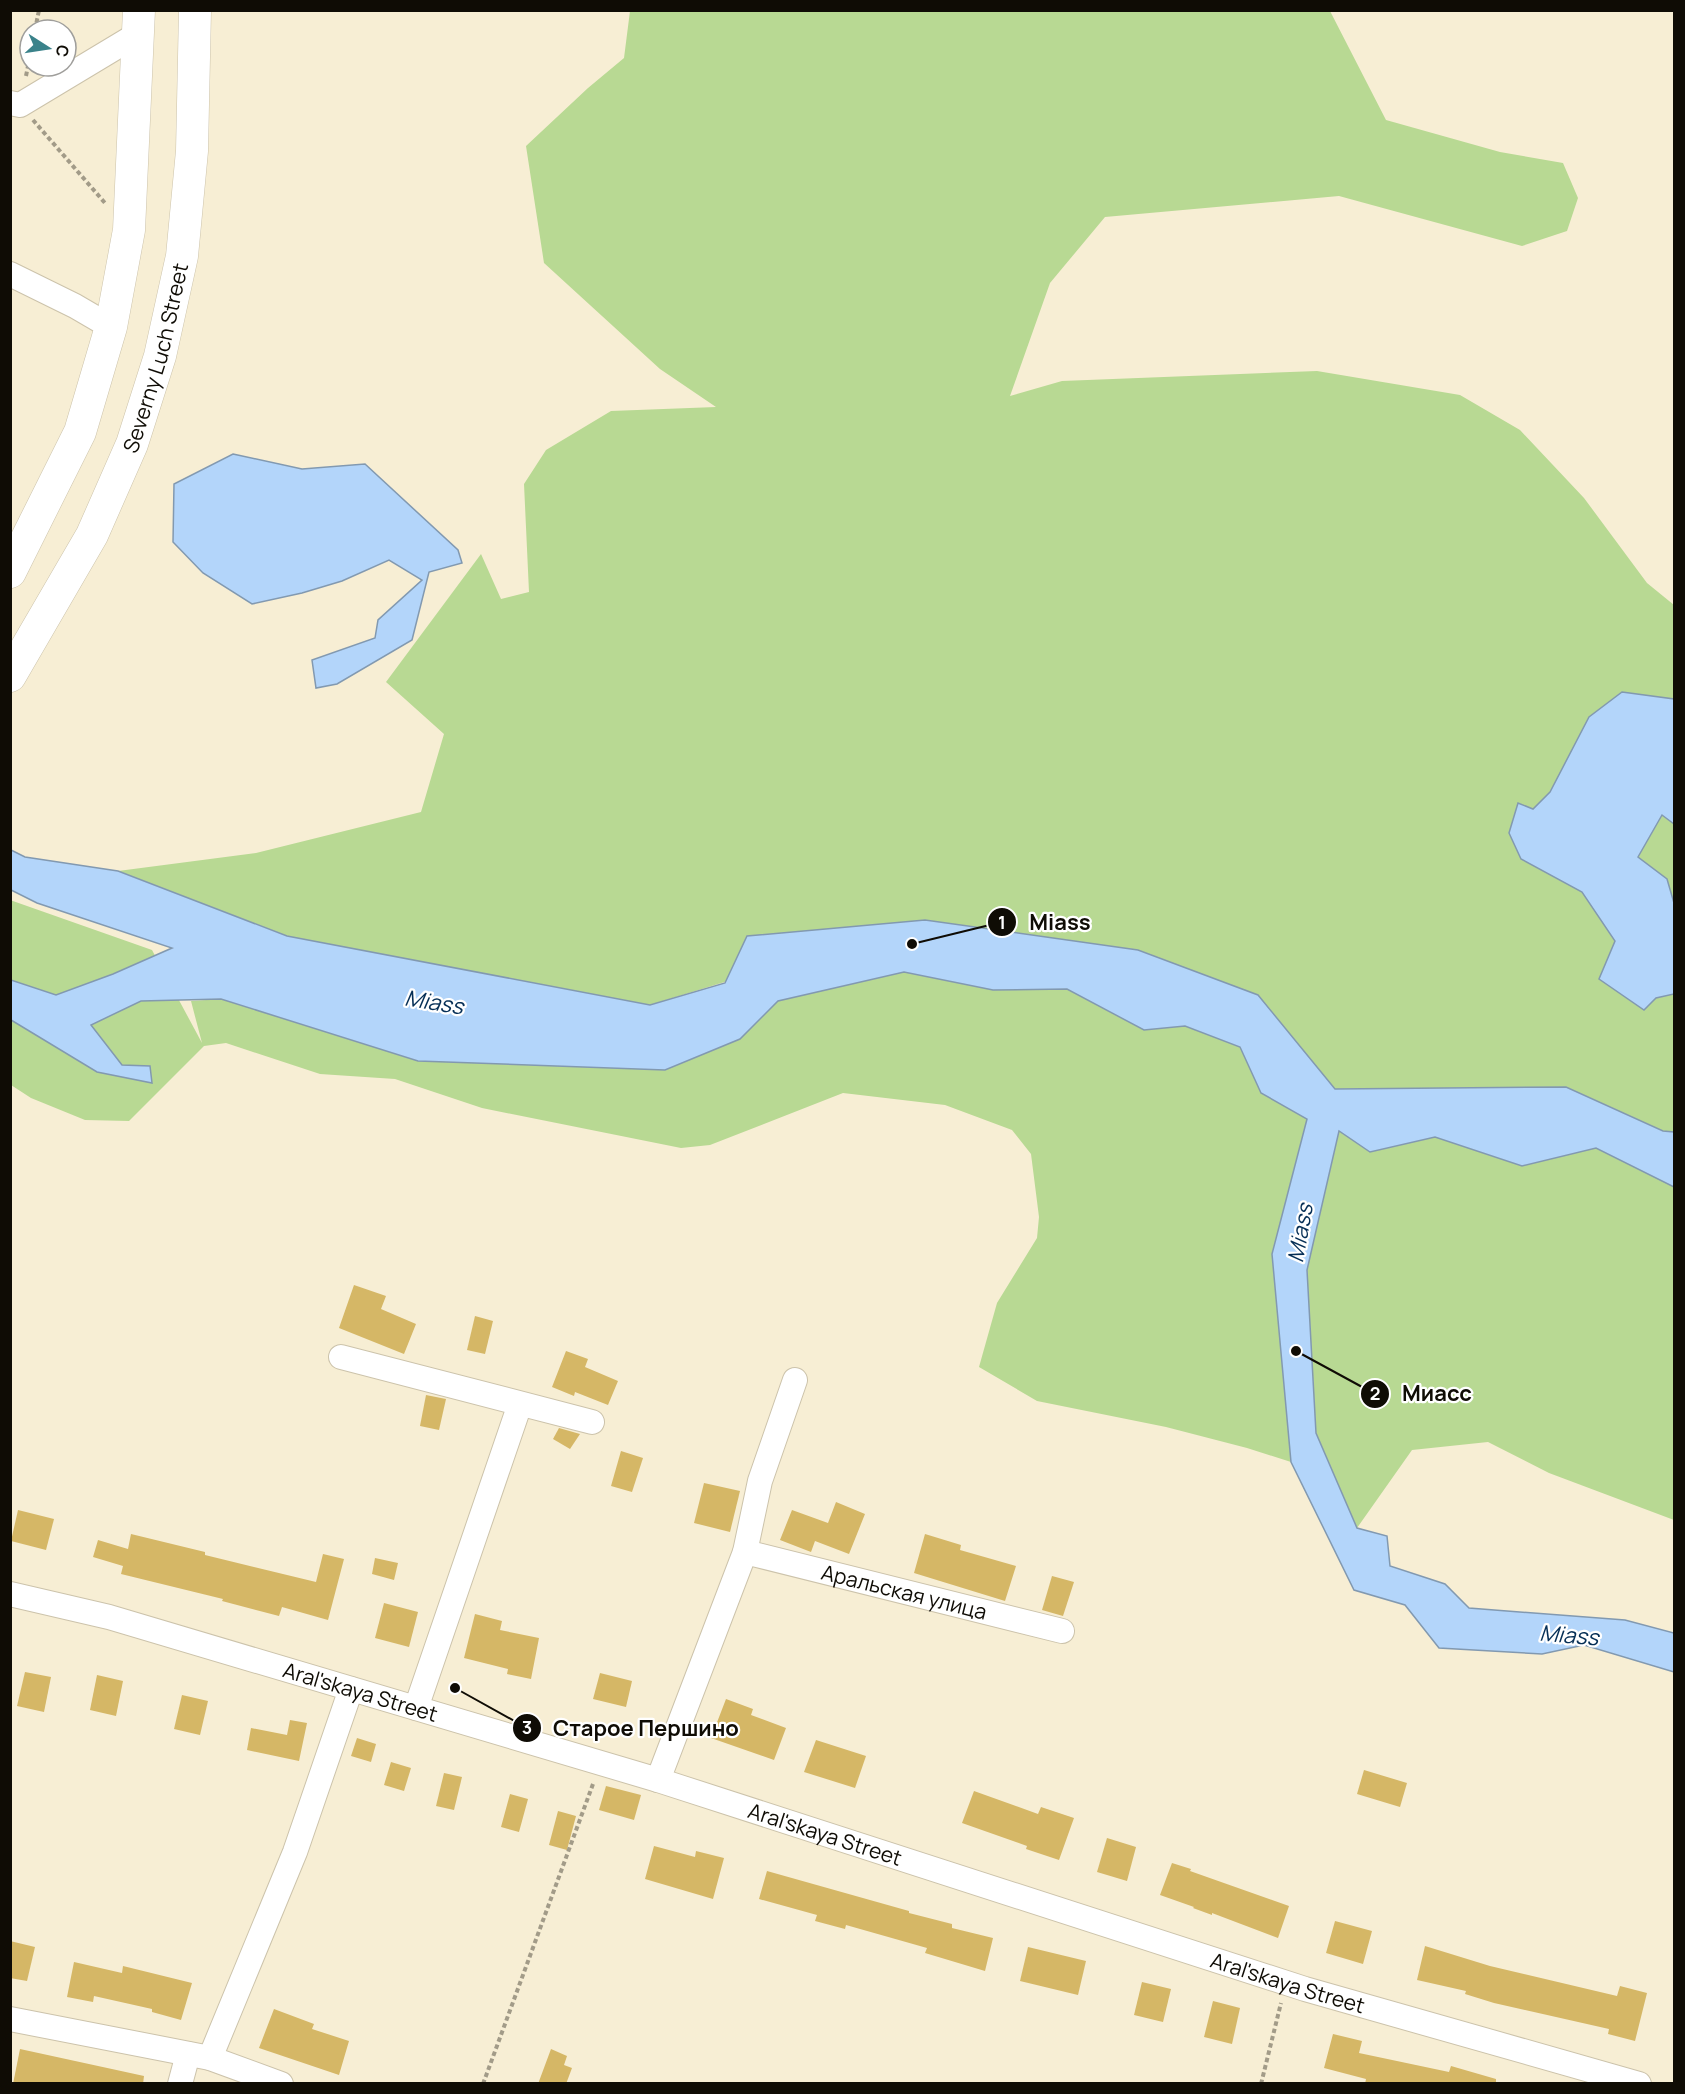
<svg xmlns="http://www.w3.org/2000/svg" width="1685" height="2094" font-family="Manrope,sans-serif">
	<rect width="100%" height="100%" fill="#f7eed4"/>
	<!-- green -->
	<g fill="#b8d993">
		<path d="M630 11H1330L1386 120 1500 152 1563 163 1578 198 1567 231 1522 246 1339 196 1105 217 1050 283 1010 396 1062 381 1317 371 1460 395 1520 430 1584 498 1647 583 1674 605V1132L1663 1131 1566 1087 1335 1089 1258 995 1138 950 925 920 650 1005 287 936 118 871 256 853 421 812 444 734 386 682 481 554 501 599 529 592 524 484 546 450 611 411 716 407 660 369 544 263 526 146 588 88 624 58Z"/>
		<path d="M10 900 152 950 202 1043 191 1001 221 999 418 1061 740 1039 778 1001 904 972 993 990 1067 989 1144 1030 1185 1026 1240 1047 1261 1093 1307 1119 1272 1254 1291 1462 1247 1448 1166 1427 1037 1401 979 1367 997 1303 1037 1238 1039 1217 1031 1154 1012 1130 945 1105 843 1093 710 1145 681 1148 482 1108 395 1079 320 1074 226 1043 204 1046 129 1121 85 1120 31 1098 11 1085Z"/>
		<path d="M1339 1131 1370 1152 1435 1137 1522 1166 1596 1148 1674 1187V1520L1549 1473 1488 1442 1412 1450 1357 1528 1316 1433 1307 1270Z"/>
	</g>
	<!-- water -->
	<g fill="#b3d5fa" stroke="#8299b0" stroke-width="1.5">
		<path d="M233 454 302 469 365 464 458 550 462 563 429 572 412 640 337 684 316 688 312 660 375 638 378 620 422 580 389 560 342 581 302 593 252 604 203 573 173 542 174 484Z"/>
		<path d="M1622 692 1674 699V824L1662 815 1638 857 1667 879 1674 903V994L1656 998 1644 1010 1599 979 1615 941 1582 892 1521 859 1509 833 1518 803 1533 809 1550 792 1589 717Z"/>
		<path d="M11 850 25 857 118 871 287 936 650 1005 725 983 747 936 925 920 1138 950 1258 995 1335 1089 1566 1087 1663 1131 1674 1132V1187L1596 1148 1522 1166 1435 1137 1370 1152 1339 1131 1307 1270 1316 1433 1357 1528 1387 1536 1390 1566 1445 1584 1469 1608 1625 1620 1674 1633V1672L1584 1645 1542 1654 1439 1648 1405 1605 1354 1590 1291 1462 1272 1254 1307 1119 1261 1093 1240 1047 1185 1026 1144 1030 1067 989 993 990 904 972 778 1001 740 1039 665 1070 418 1061 221 999 141 1001 91 1025 122 1065 150 1066 152 1083 97 1072 11 1020V980L56 995 113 974 172 948 37 903 11 890Z"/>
	</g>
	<!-- building -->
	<g fill="#d5b766">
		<path d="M354 1285 386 1296 381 1309 416 1324 404 1354 339 1328Z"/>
		<path d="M475 1316 493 1321 485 1354 467 1350Z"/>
		<path d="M566 1351 588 1359 585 1367 618 1381 608 1405 575 1392 574 1396 552 1387Z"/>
		<path d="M426 1395 446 1399 439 1430 420 1426Z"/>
		<path d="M559 1428 580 1434 570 1449 553 1439Z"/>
		<path d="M621 1451 643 1458 632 1492 611 1486Z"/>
		<path d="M704 1483 740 1491 730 1532 694 1523Z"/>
		<path d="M836 1502 865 1514 849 1554 815 1541 811 1552 780 1540 792 1510 828 1523Z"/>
		<path d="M18 1510 54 1519 46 1550 11 1541Z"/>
		<path d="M131 1534 205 1552V1555L316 1582 323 1554 344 1559 328 1620 282 1607 279 1616 222 1601 223 1599 121 1574 123 1566 93 1557 98 1540 128 1549Z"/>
		<path d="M925 1534 961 1545 960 1550 1016 1566 1005 1601 914 1573Z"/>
		<path d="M375 1558 398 1563 394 1580 372 1574Z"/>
		<path d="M1052 1576 1074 1582 1063 1616 1042 1610Z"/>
		<path d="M384 1603 418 1612 409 1647 375 1638Z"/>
		<path d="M475 1614 502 1621 500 1630 539 1638 531 1679 507 1674 508 1669 464 1658Z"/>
		<path d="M25 1672 51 1677 44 1712 17 1706Z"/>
		<path d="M600 1673 632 1681 626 1707 593 1699Z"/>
		<path d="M97 1675 123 1681 116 1716 90 1710Z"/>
		<path d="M182 1695 208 1701 200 1735 174 1729Z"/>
		<path d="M726 1699 753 1709 751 1715 786 1728 774 1760 711 1738Z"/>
		<path d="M290 1720 307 1723 299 1761 247 1750 251 1728 287 1735Z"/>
		<path d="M357 1738 376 1744 371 1762 351 1756Z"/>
		<path d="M816 1740 866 1756 855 1788 804 1772Z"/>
		<path d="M391 1762 411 1768 404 1791 384 1785Z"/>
		<path d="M1364 1770 1407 1783 1400 1807 1357 1794Z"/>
		<path d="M444 1773 462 1777 454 1810 436 1806Z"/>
		<path d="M606 1786 641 1795 634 1820 599 1810Z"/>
		<path d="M974 1791 1038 1814 1041 1807 1074 1818 1059 1860 1026 1849 1027 1846 962 1823Z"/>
		<path d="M510 1794 528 1799 519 1832 501 1827Z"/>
		<path d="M558 1811 576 1816 567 1850 549 1845Z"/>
		<path d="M1107 1838 1136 1847 1127 1881 1097 1872Z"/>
		<path d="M654 1846 695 1857 696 1851 724 1858 713 1899 645 1879Z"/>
		<path d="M1172 1863 1191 1869 1190 1871 1289 1906 1278 1938 1212 1913V1915L1193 1908 1194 1907 1160 1895Z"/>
		<path d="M767 1871 909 1911V1913L952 1924V1928L993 1938 985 1971 925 1953 927 1948 846 1925 845 1929 815 1921 817 1915 759 1899Z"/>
		<path d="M1335 1921 1372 1931 1363 1964 1326 1953Z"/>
		<path d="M10 1941 35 1947 27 1981 10 1978Z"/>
		<path d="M1425 1946 1490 1966 1617 1996 1620 1986 1647 1993 1635 2041 1608 2034 1609 2029 1494 2003 1465 1994 1466 1991 1417 1980Z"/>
		<path d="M1028 1947 1086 1961 1078 1995 1020 1981Z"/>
		<path d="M74 1962 122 1973 123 1966 192 1983 181 2020 152 2012V2009L94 1996 93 2002 67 1997Z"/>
		<path d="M1142 1982 1171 1989 1163 2022 1134 2015Z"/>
		<path d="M1213 2001 1240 2008 1232 2044 1204 2037Z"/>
		<path d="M274 2009 314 2024 312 2029 349 2041 339 2075 259 2048Z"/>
		<path d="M1333 2034 1362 2041 1359 2053 1449 2072 1451 2066 1496 2079V2084H1365L1366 2079 1324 2068Z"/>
		<path d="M20 2049 144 2076 143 2084H13Z"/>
		<path d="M551 2049 567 2056 564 2065 572 2068 566 2084H538Z"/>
	</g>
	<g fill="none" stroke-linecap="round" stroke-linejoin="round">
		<!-- minor casing -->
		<g stroke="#ccc3ab" stroke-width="26">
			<g id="minor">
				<path d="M10 103 20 105 138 34"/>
				<path d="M10 274 75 306 111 327"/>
				<path d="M341 1357 592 1422"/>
				<path id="s1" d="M745 1552 1062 1631"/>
				<path id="s2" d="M10 1594 109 1617 658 1780 1305 1989 1639 2084"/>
				<path d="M416 1708 520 1404"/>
				<path d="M658 1780 745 1552 760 1481 795 1380"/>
				<path d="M10 2019 210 2058 281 2084"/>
				<path d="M210 2058 295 1852 351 1689"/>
				<path d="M180 2084 188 2054"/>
			</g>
		</g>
		<!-- major casing -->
		<g stroke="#ccc3ab" stroke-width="33">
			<g id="major">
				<path d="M10 572 80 432 111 327 129 230 139 10"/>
				<path id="s3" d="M10 676 92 535 132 444 160 356 182 256 192 151 195 10"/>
			</g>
		</g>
		<!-- path -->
		<g stroke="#a29b88" stroke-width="4" stroke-dasharray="4.5 3" stroke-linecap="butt">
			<path d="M35 30 39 10"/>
			<path d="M26 76 30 56"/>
			<path d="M33 120 105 203"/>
			<path d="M483 2084 593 1784"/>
			<path d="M1261 2084 1281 2003"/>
		</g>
		<!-- minor -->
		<use href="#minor" stroke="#fff" stroke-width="24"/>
		<!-- major -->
		<use href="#major" stroke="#fff" stroke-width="32"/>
	</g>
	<g text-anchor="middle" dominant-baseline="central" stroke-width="4.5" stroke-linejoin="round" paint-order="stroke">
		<!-- street labels -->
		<g font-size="21" fill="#0f0c05" stroke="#fff">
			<text stroke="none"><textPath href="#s3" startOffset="352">Severny Luch Street</textPath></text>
			<text stroke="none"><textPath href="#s1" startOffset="164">Аральская улица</textPath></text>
			<text stroke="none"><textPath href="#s2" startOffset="364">Aral'skaya Street</textPath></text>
			<text stroke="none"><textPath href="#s2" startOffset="850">Aral'skaya Street</textPath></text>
			<text stroke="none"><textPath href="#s2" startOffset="1336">Aral'skaya Street</textPath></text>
		</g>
		<!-- water labels -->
		<g font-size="22" font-style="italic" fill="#062f56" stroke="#fff">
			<text transform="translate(434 1002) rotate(9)">Miass</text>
			<text transform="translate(1300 1233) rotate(-80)">Miass</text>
			<text transform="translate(1569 1635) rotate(5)">Miass</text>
		</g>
	</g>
	<!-- callouts -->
	<path fill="none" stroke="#0f0c05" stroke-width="2" d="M912 944L1002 922M1296 1351L1375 1394M455 1688L527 1728"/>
	<g fill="#0f0c05" stroke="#fff" stroke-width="2">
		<circle cx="912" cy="944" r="6"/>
		<circle cx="1296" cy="1351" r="6"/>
		<circle cx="455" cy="1688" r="6"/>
		<circle cx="1002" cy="922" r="15"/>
		<circle cx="1375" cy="1394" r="15"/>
		<circle cx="527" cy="1728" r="15"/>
	</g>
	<g font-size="18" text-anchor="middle" font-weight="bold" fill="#fff">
		<text x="1002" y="929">1</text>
		<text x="1375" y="1400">2</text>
		<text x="527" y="1734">3</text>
	</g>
	<g font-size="22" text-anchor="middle" font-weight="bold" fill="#0f0c05" stroke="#fff" stroke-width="4.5" stroke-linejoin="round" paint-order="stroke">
		<text x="1060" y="930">Miass</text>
		<text x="1437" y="1401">Миасс</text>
		<text x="646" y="1736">Старое Першино</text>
	</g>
	<!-- border -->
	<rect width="1685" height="2094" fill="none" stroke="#0f0c05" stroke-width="24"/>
	<!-- north arrow -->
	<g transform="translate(48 48) rotate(102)"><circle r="28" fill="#ffffff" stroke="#9f9e9b" stroke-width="1.5"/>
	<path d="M0-4.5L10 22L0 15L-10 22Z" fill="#3a828a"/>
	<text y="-9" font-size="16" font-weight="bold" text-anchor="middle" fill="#0f0c05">С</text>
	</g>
</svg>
